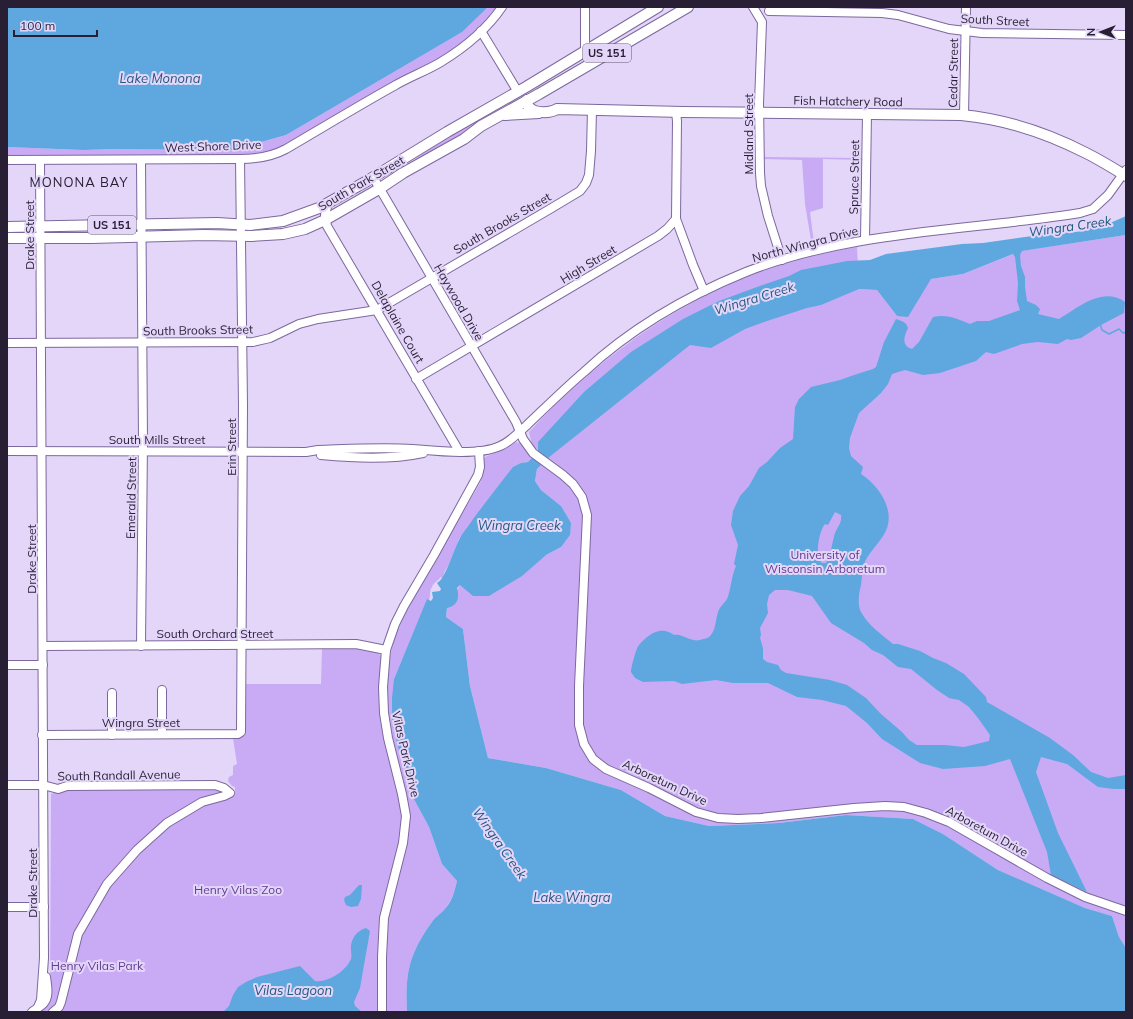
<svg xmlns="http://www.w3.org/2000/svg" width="1133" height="1019" font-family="Mulish,sans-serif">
	<rect width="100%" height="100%" fill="#e3d6f9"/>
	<!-- green -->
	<g fill="#c8abf4">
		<path d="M488 7H502L465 45 269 156 7 157V147L83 150 115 149 233 150 286 135 461 32Z"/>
		<path d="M478 120 479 121 461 135 410 165V163L428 150Z"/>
		<path d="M764 157 862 158V160L823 159V208L810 212 815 251 813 252 805 204 802 160 764 159Z"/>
		<path d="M1126 235V948L1119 937 1112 916 1085 908 998 870 943 834 913 819 846 815 779 823 709 826 665 816 621 790 546 768 488 758 470 686 463 629 446 617 447 608 460 585 546 555 561 547V506L541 490 535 481 537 469 547 458 532 445 529 432C601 355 686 293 788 263 811 256 834 251 857 247L859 289 877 290 897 316 931 279 963 274 1021 251Z"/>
		<path d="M514 442 521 443 532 457 528 462 521 463 459 539 450 562 444 573 443 578 441 577C438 581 434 582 432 587 429 591 431 596 429 600H427L394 679 409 790 429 827 442 864 457 881C454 893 452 901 443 911 439 915 435 917 432 922 409 954 405 973 407 1012H40L47 1005 50 998 51 794 65 789 215 788 222 790 227 798 233 797 235 794V787L232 786 228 781 229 777 233 775V766L237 764 233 738 242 737 245 732V684H321L322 648C333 648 373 646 380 655 382 657 381 658 382 661L389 662 394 639 407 609 480 483 483 475 484 458 487 456 501 451Z"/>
	</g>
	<!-- water -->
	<g fill="#5ea8df" fill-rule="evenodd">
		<path d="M7 7H488L462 32 286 135 233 150 115 149 83 150 7 147Z"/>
		<path d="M1126 216V235L1022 251 1020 255 1021 266 1025 277V287L1027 301 1036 305 1040 309 1038 314 1059 319C1078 308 1102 286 1125 302L1124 313 1101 325 1081 338 1071 340 1067 339 1058 344 1038 342 1022 344 994 354 986 352 976 361 940 373 923 375 905 370 892 374 888 384 881 393 859 413 850 438 849 448 851 456 863 467 861 474C881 487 898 514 883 536 877 546 868 553 864 564 862 570 862 578 861 585 859 593 857 604 861 612 868 625 882 635 893 644H898L920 651 933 658 946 663 964 674 986 697 987 702 1050 738 1073 755 1091 772 1108 778 1126 775V789H1114L1098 787 1067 764 1041 757 1036 772 1058 833 1087 892 1051 875 1047 852 1010 759 985 766 943 769 920 763 882 739 867 723 846 706 822 700 797 697 768 683H733L716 680 682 684 674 681 643 682 635 678 631 672C631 668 636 648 639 645 648 635 660 625 674 635 682 634 686 639 694 640 696 641 701 640 703 639 716 638 715 621 718 612 720 606 724 604 727 599 731 590 731 577 736 566L734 564 738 545 731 525 733 511 740 496 749 486 759 468 767 462 780 448 793 439 795 407 799 399 811 387 840 380 854 375 873 369 876 367 884 342 896 319C902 321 906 322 908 328 904 336 901 346 912 349L919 342 933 317C948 314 957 319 970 324L977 321H989L1020 310 1017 301 1018 283 1015 257 1013 254 963 274 931 279 908 317 897 316 877 290 859 289 821 305 807 308 767 321 745 329 711 348 690 345 548 458 537 469 535 481 541 490 561 506 571 523 570 535 561 547 546 555 522 576 489 596H473L460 585 457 588C460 598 457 606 447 608L446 617 463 629 470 686 488 758 546 768 621 790 665 816 709 826 779 823 846 815 913 819 943 834 998 870 1085 908 1112 916 1119 937 1126 948V1012H407C405 973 409 954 432 922 435 917 439 915 443 911 452 902 454 893 457 881L442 864 429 827 409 790 392 722V698L394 679 427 599 431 601 433 598 432 592 440 591 441 589 437 583C445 580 454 549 459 540 462 533 469 526 473 519 486 502 499 485 513 467L521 463 528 462 538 451V442L584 392 631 352 683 319 719 301 757 287 789 276 801 270 847 261 870 260 886 254 962 244 983 243 1047 234 1075 232 1083 231 1090 227 1108 224ZM835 512 841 515C842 523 838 526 835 533 832 542 831 556 826 563H822C814 557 819 531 825 524L828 525ZM775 590H788L812 596 831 623 864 643 872 650 883 655 898 667 911 669 937 690 949 698 959 700 969 707 978 718 990 735 989 741 964 747 945 745H917L909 740 902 732 881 714 866 698 847 685 830 680 786 673 781 670 778 665 767 662 763 659V648L760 638 761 635 760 628 768 613 767 604 769 595Z"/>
		<path d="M359 885H362L361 899 358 906 351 907 346 905 344 900 345 897 350 895Z"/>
		<path d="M366 928 370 931 360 988 354 1002 355 1006 362 1012H223L229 1006 233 995 238 987 246 982 257 977 300 966 315 981C328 983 346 971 351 959 352 955 351 953 351 950 350 940 356 931 366 928Z"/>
	</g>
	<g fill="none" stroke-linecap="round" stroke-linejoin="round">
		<!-- stream -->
		<path stroke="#5ea8df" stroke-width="1.5" d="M1100 324 1102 330 1109 334 1119 329 1123 333 1126 332"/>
		<!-- minor casing -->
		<g stroke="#7d689d" stroke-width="10">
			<g id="minor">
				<path d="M585 7V51L591 63"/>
				<path d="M753 7 762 22 759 103 760 173 761 186 768 216 782 260"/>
				<path d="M769 11 882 13 898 15 949 29 982 33 1126 35"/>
				<path d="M481 31 518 92"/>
				<path d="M964 115 966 7"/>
				<path d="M7 160 240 159C257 159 271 157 286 149 322 128 358 106 394 86 409 77 426 71 441 62 464 48 487 29 502 7"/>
				<path d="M141 160 143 441 141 646"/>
				<path d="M373 177 516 422 523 439 533 453 563 475 573 484 582 497 587 515 579 686V725L584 744 593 759 606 769 649 788 696 812 718 818 738 819 761 818 854 808 885 806 904 807 926 813 949 822 1047 878 1085 897 1126 911"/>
				<path d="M328 203 325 215 327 226 459 451"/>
				<path d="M676 219 693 265 704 291"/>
				<path d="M865 240 867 114"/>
				<path d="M7 343 253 342 270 338 299 324 318 319 377 310 550 209 580 191 586 183 589 175 591 151 592 110"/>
				<path d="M416 379 658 236 667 229 676 219 677 121 676 112"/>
				<path d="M7 451 306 452 318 450C349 449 382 447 413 449 436 451 479 456 500 446 510 442 518 433 526 426 545 408 564 389 584 372 630 329 687 296 746 272 853 230 969 231 1080 213L1093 209 1108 195 1126 170"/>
				<path d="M321 455C354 458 390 460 423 453"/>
				<path d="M43 646 356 644 386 650"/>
				<path d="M7 665H43"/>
				<path d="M162 690V734"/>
				<path d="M112 693V735"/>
				<path d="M42 735 238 734 241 732 243 406 240 159"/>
				<path d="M7 785H43L58 789 67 786 215 785 224 788 230 793 224 796 202 802 167 823 137 850 107 884 78 934 61 1002 59 1007 53 1012"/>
				<path d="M7 907H44"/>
				<path d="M38 1007 41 1000 44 958 40 160"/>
				<path d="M32 1012C36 1009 40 1007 43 1004 50 997 47 985 46 977"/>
				<path d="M382 1012V957L384 918 403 843 406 816 402 794 388 738 384 713 383 687 386 650 395 624 404 606 434 555 478 475 480 467 479 451"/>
			</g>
		</g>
		<!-- major casing -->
		<g stroke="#7d689d" stroke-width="12">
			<g id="major">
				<path d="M527 100C527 102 527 105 529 107 534 114 551 113 557 109L683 112 961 115C1005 119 1047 133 1086 153 1100 160 1113 168 1126 176"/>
				<path d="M505 115 539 113"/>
				<path d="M7 227 217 223 250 225 283 221 319 208 367 181 447 132 526 87 658 7"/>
				<path d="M7 238H91L204 235 251 236 283 234 305 229 325 220 379 189 403 173 464 139 481 126 539 94 688 7"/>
			</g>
		</g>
		<!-- minor -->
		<use href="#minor" stroke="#fff" stroke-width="8"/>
		<!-- major -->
		<use href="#major" stroke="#fff" stroke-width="10"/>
	</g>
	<g text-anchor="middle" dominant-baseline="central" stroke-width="4" stroke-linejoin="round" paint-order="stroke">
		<!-- shield labels -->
		<g fill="#e3d6f9" stroke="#605670" stroke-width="1">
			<rect x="583" y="44" width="48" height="18" rx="3"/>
			<rect x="88" y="216" width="48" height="18" rx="3"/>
		</g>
		<g font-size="11" font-weight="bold" fill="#281f35">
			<text x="607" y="53">US 151</text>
			<text x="112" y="225">US 151</text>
		</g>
		<!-- street labels -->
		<g font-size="12" fill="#281f35" stroke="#e3d6f9">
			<text transform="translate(995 20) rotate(3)">South Street</text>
			<text transform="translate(953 73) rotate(-89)">Cedar Street</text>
			<text transform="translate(848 101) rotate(1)">Fish Hatchery Road</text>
			<text transform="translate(748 134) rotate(-90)">Midland Street</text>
			<text transform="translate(213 146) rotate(-2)">West Shore Drive</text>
			<text transform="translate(854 177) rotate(-89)">Spruce Street</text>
			<text transform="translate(361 183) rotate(-30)">South Park Street</text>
			<text transform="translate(502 223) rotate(-30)">South Brooks Street</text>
			<text transform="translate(29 235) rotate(-90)">Drake Street</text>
			<text transform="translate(805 244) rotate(-15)">North Wingra Drive</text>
			<text transform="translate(588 264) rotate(-31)">High Street</text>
			<text transform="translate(459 302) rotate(60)">Haywood Drive</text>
			<text transform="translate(398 322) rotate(60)">Delaplaine Court</text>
			<text transform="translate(198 330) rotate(-1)">South Brooks Street</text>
			<text x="157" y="439">South Mills Street</text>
			<text transform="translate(231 447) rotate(-90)">Erin Street</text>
			<text transform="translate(131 498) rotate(-89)">Emerald Street</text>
			<text transform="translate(31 559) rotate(-90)">Drake Street</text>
			<text x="215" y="633">South Orchard Street</text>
			<text x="141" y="722">Wingra Street</text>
			<text transform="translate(406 754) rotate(77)">Vilas Park Drive</text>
			<text transform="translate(119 775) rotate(-1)">South Randall Avenue</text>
			<text transform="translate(665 782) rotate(25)">Arboretum Drive</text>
			<text transform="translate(987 831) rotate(29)">Arboretum Drive</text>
			<text transform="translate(32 883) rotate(-90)">Drake Street</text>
		</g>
		<!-- park labels -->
		<g font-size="12" fill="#633a91" stroke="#e3d6f9">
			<text x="825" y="554">University of<tspan x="825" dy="14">Wisconsin Arboretum</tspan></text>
			<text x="238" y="889">Henry Vilas Zoo</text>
			<text x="97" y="965">Henry Vilas Park</text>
		</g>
		<!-- water labels -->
		<g font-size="13" font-style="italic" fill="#23597e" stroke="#e3d6f9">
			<text x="160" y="78">Lake Monona</text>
			<text transform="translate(1070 226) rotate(-8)">Wingra Creek</text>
			<text transform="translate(754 298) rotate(-17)">Wingra Creek</text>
			<text x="519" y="525">Wingra Creek</text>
			<text transform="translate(500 843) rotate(55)">Wingra Creek</text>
			<text x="572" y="897">Lake Wingra</text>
			<text x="293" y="990">Vilas Lagoon</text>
		</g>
		<!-- neighbourhood labels -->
		<g font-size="13" letter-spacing="1" fill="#281f35" stroke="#e3d6f9">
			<text x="79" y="182">MONONA BAY</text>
		</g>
	</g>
	<!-- border -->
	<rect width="1133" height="1019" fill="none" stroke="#281f35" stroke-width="16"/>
	<!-- north arrow -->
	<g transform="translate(1101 32) rotate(270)" stroke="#e3d6f9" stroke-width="3" paint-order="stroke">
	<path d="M0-3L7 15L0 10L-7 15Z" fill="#281f35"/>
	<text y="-6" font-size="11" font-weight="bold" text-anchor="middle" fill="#281f35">N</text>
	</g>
	<!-- scale -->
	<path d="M14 30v6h83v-6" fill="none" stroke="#281f35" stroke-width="2"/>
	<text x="20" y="30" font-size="12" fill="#281f35" stroke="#e3d6f9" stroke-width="3" paint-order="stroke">100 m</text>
</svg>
